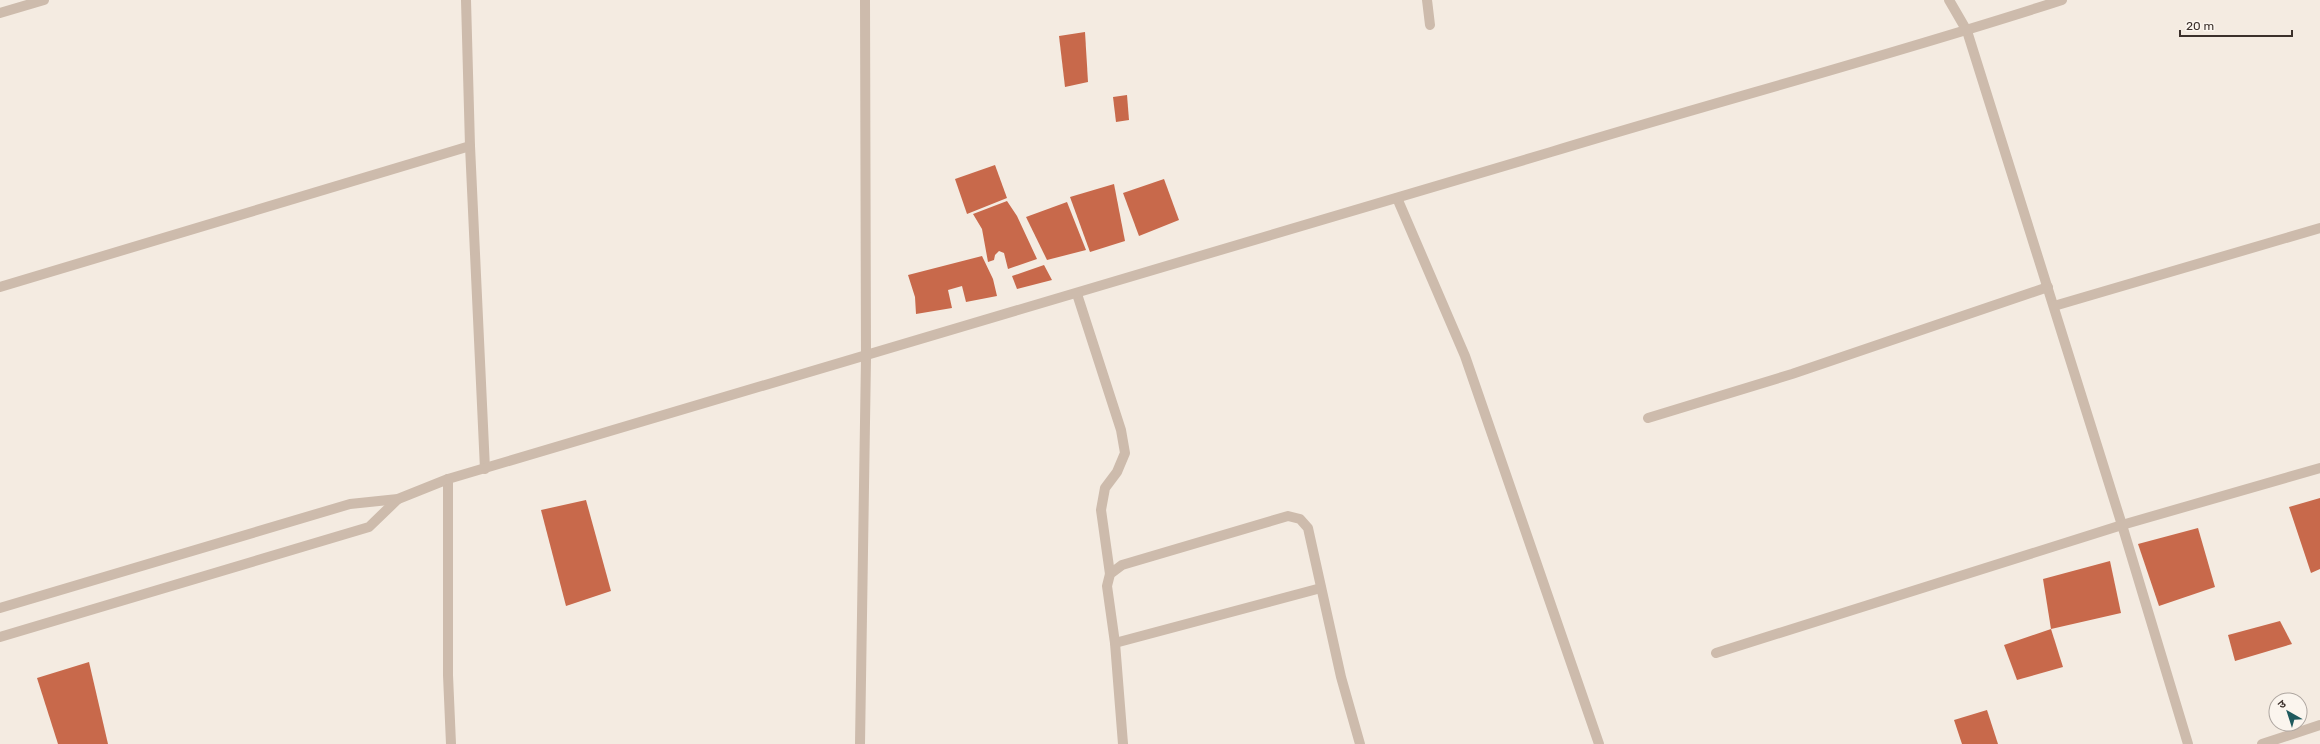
<svg xmlns="http://www.w3.org/2000/svg" width="2320" height="744" font-family="Rubik,'Noto Sans Devanagari',sans-serif">
	<rect width="100%" height="100%" fill="#f4ebe1"/>
	<!-- building -->
	<g fill="#c8694b">
		<path d="M1085 32 1088 82 1065 87 1059 36Z"/>
		<path d="M1127 95 1129 120 1116 122 1113 97Z"/>
		<path d="M995 165 1007 198 967 214 955 179Z"/>
		<path d="M1164 179 1179 220 1139 236 1123 193Z"/>
		<path d="M1114 184 1125 241 1090 252 1070 197Z"/>
		<path d="M1007 201 1017 216 1037 259 1008 269 1004 253 999 251 995 255 994 260 988 262 982 229 973 214Z"/>
		<path d="M1067 202 1086 250 1047 260 1026 217Z"/>
		<path d="M982 256 993 279 997 296 966 302 962 286 948 290 952 308 916 314 915 297 908 275Z"/>
		<path d="M1044 265 1052 280 1017 289 1012 276Z"/>
		<path d="M2320 498V569L2311 573 2289 507Z"/>
		<path d="M586 500 611 591 566 606 541 510Z"/>
		<path d="M2198 528 2215 587 2159 606 2138 544Z"/>
		<path d="M2110 561 2121 613 2051 629 2043 579Z"/>
		<path d="M2280 621 2292 644 2235 661 2228 635Z"/>
		<path d="M2051 629 2063 667 2017 680 2004 645Z"/>
		<path d="M89 662 108 744H58L37 678Z"/>
		<path d="M1987 710 1998 744H1962L1954 720Z"/>
	</g>
	<g fill="none" stroke-linecap="round" stroke-linejoin="round">
		<!-- minor -->
		<g stroke="#cdbbac" stroke-width="10">
			<path d="M466 0 470 146 485 469"/>
			<path d="M1427 0 1430 25"/>
			<path d="M1949 0 1967 31 2122 525 2188 744"/>
			<path d="M0 13 44 0"/>
			<path d="M1397 198 1465 356 1599 744"/>
			<path d="M0 287 470 146"/>
			<path d="M1077 294 1121 430 1125 453 1117 472 1105 488 1101 510 1110 574"/>
			<path d="M2054 306 2320 228"/>
			<path d="M1648 418 1792 374 2048 287"/>
			<path d="M448 479V675L451 744"/>
			<path d="M1115 643 1321 588"/>
			<path d="M1716 653 2122 525 2320 468"/>
			<path d="M860 744 866 358 865 0"/>
			<path d="M1123 744 1115 643 1107 586 1110 574 1122 565 1288 516 1300 519 1308 528 1341 677 1360 744"/>
			<path d="M2262 744 2320 725"/>
		</g>
		<!-- tertiary -->
		<g stroke="#cdbbac" stroke-width="10">
			<path d="M0 608 350 504 398 499 448 479C817 373 1184 262 1551 152 1722 100 1893 55 2062 0"/>
			<path d="M0 637 369 527 398 499"/>
		</g>
	</g>
	<!-- north arrow -->
	<g transform="translate(2288 712) rotate(321)"><circle r="19" fill="#fbf5ee" stroke="#aea6a0"/>
	<path d="M0-3L7 15L0 10L-7 15Z" fill="#1f5a5e"/>
	<text y="-6" font-size="11" font-weight="bold" text-anchor="middle" fill="#3b302b">उ</text>
	</g>
	<!-- scale -->
	<path d="M2180 30v6h112v-6" fill="none" stroke="#3b302b" stroke-width="2"/>
	<text x="2186" y="30" font-size="12" fill="#3b302b" stroke="#fbf5ee" stroke-width="3" paint-order="stroke">20 m</text>
</svg>
